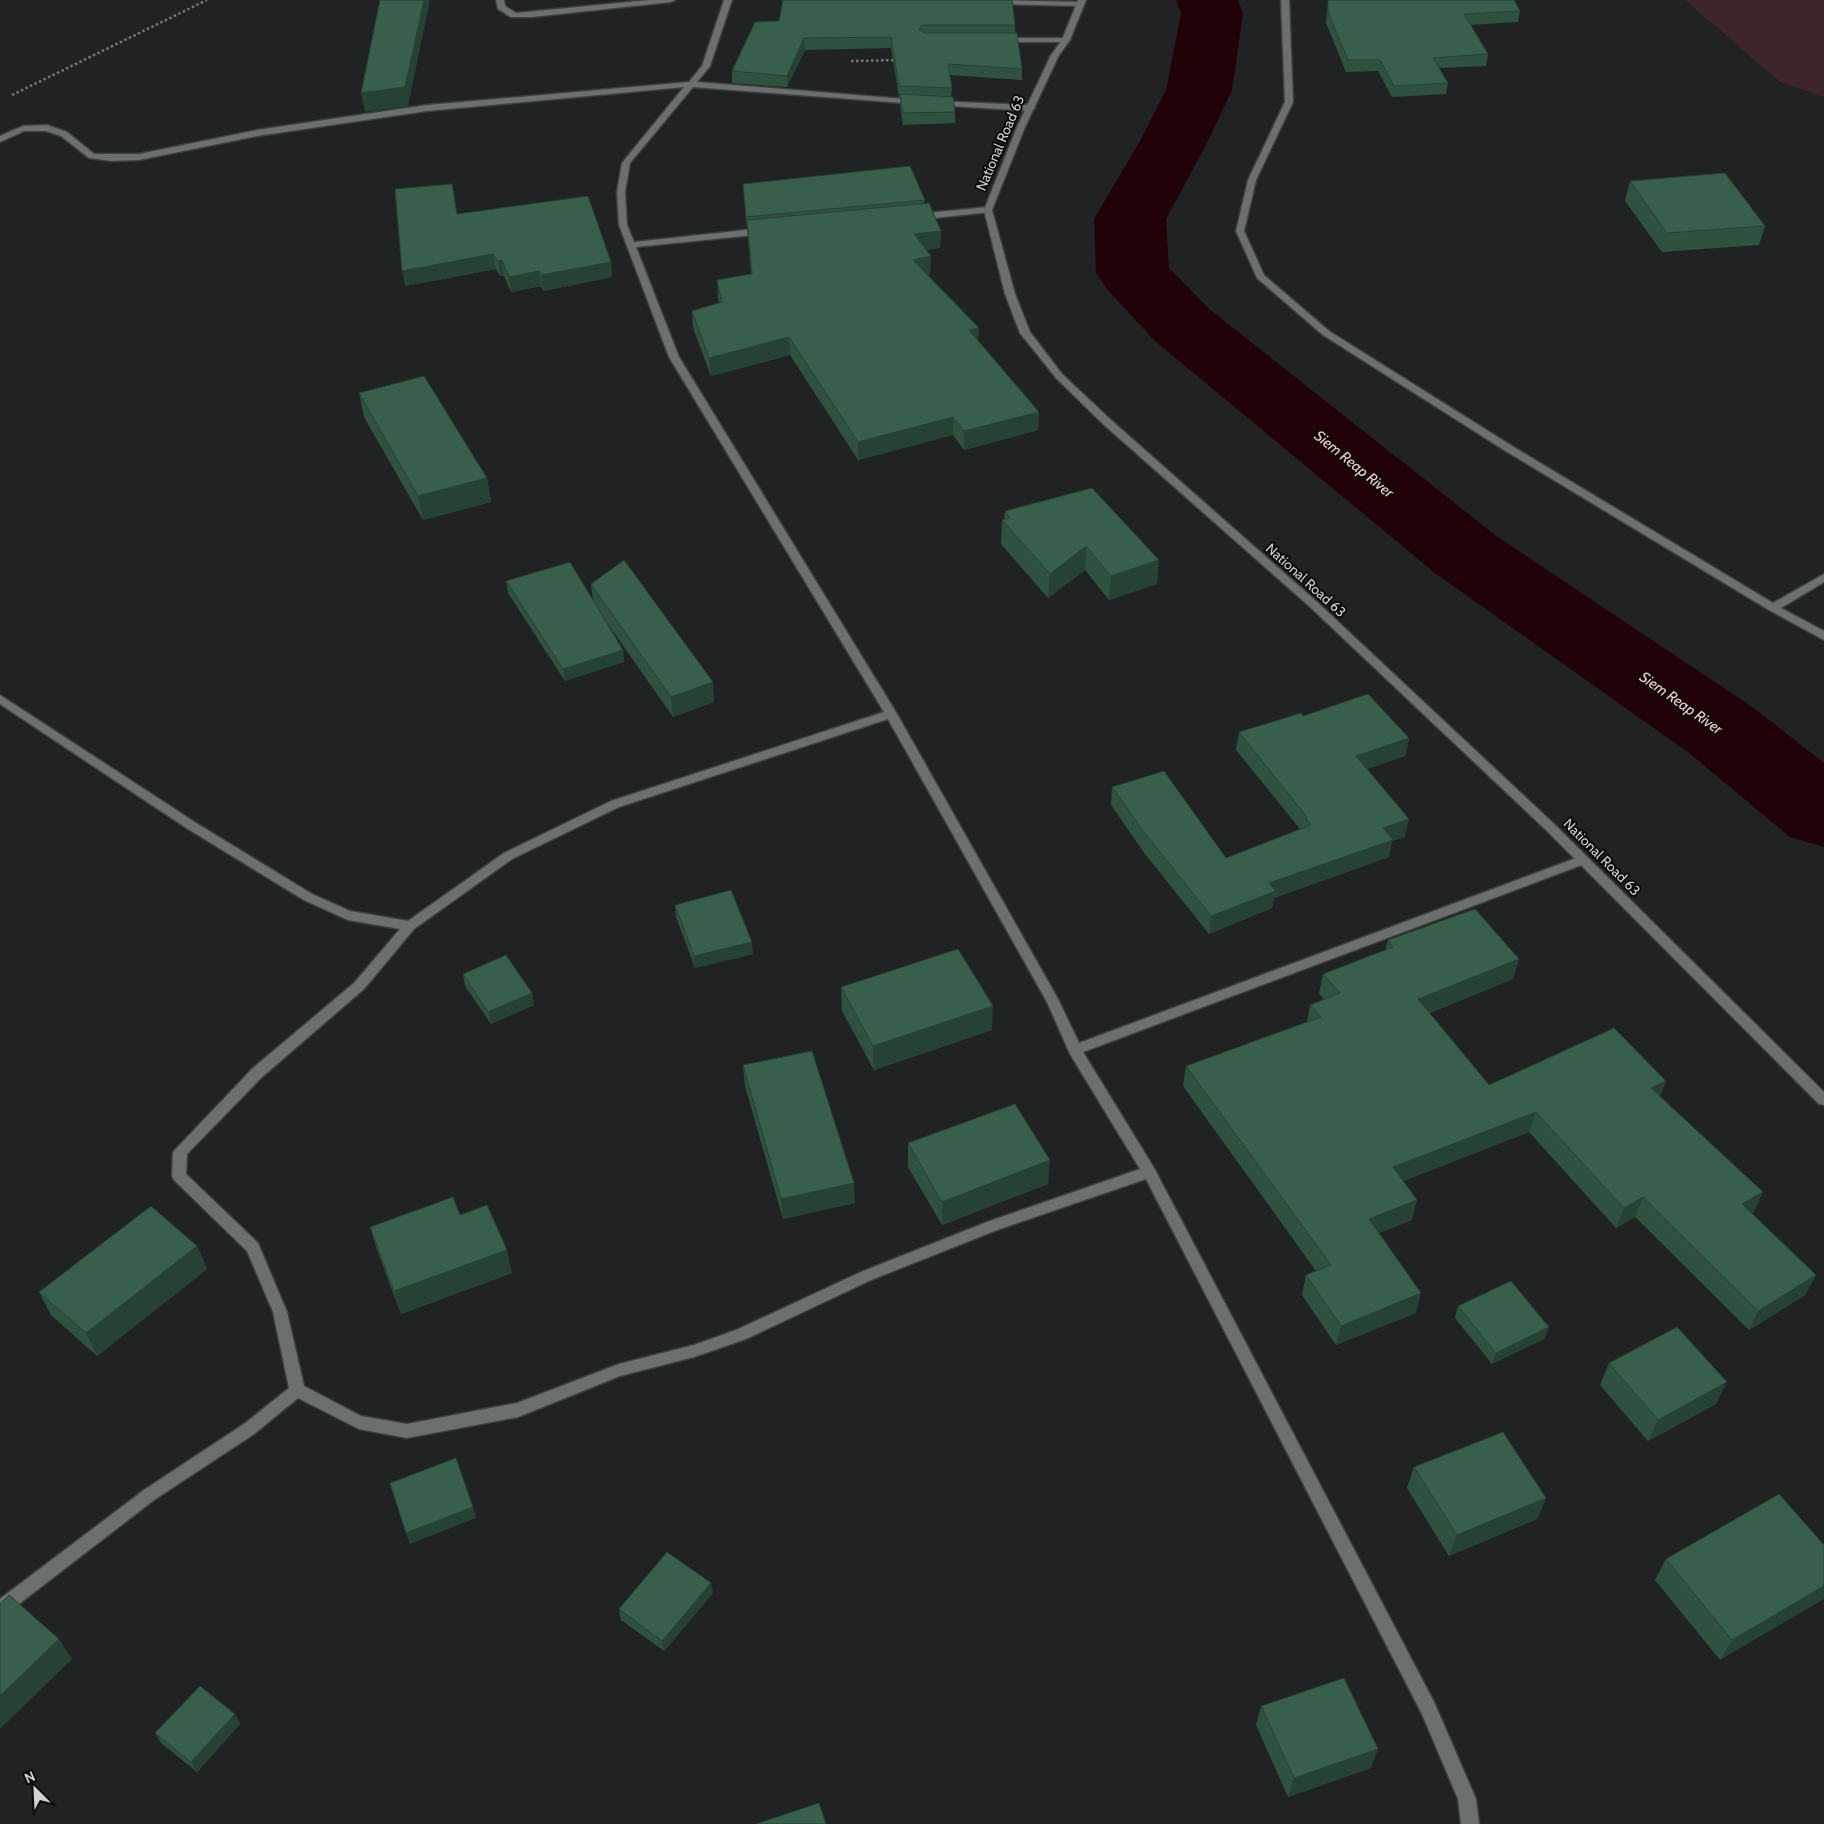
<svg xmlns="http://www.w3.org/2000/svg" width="1824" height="1824" font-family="Cabin,sans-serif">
	<rect width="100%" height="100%" fill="#202321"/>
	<!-- green -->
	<path fill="#3d2529" d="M1685 0H1824V97L1780 82Z"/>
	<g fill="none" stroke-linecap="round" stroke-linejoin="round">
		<!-- river -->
		<path fill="#210209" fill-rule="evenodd" d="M1176 0H1238L1243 14 1232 90 1208 141 1166 219 1169 268 1209 309 1495 535 1755 709 1824 763V847L1790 837 1689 753 1435 573 1155 341 1107 289 1096 273 1094 219 1140 141 1166 90 1181 14Z"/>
		<!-- minor casing -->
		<g stroke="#3d3f3e" stroke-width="3">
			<g id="minor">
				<path d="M496 0H504L505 6 516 13 649 0H675L671 2 532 17H511L498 9Z"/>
				<path d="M724 0H732L710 66 697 82 916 100 920 102 916 104 693 87 630 163 625 192 627 225 634 242 765 228 769 231 765 234 636 247 679 357 897 714 1058 999 1079 1043 1579 857 1583 856 1589 860 1587 863 1083 1052 1154 1168 1434 1702 1476 1799 1479 1824H1461L1458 1799 1422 1714 1146 1179 997 1230 871 1280 746 1339 694 1357 620 1376 518 1417 407 1438 359 1429 298 1398 254 1434 154 1500 6 1614 0 1617V1599L144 1490 244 1424 289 1388 273 1312 247 1251 174 1180 172 1176 173 1152 252 1069 354 983 400 929 348 920 304 900 188 829 0 704V695L196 823 312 894 350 911 408 921 504 853 611 801 884 712 669 357 619 225 617 192 622 163 684 87 427 111 257 136 139 160 112 161 89 158 61 136 46 131H24L0 142V136L23 126 47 125 67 132 94 154H139L257 130 427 105 689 82 702 66ZM888 719 1047 1002 1070 1054 1140 1169 987 1222 861 1272 736 1330 694 1345 619 1364 517 1403 407 1424 361 1416 304 1386 287 1312 258 1243 186 1174 187 1154 262 1077 364 989 414 929 512 859 619 807Z"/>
				<path d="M993 0 1081 2 1085 4 1081 6 996 4 992 2Z"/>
				<path d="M1281 0H1289L1293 102 1256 180 1244 231 1264 275 1329 331 1512 446 1773 603 1824 574V582L1781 608 1824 631V640L1769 610 1504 450 1323 335 1257 278 1236 231 1248 180 1285 102Z"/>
				<path d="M998 38H1066L1070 40 1066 42H1001L997 40Z"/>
				<path d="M933 101 1031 105 1035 108 1031 111 936 105 932 103Z"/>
				<path d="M988 207 992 210 991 212 916 220 912 217 916 214Z"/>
			</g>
		</g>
		<!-- tertiary casing -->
		<g stroke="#3d3f3e" stroke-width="3">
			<path id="tertiary" d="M1078 0H1086L1070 40 1059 55 1025 127 992 210 1015 294 1030 332 1062 374 1111 420 1317 602 1553 823 1824 1092V1105L1819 1104 1545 829 1309 606 1103 424 1056 378 1020 333 1005 294 984 210 1017 127 1051 55 1062 40Z"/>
		</g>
		<!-- path -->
		<g stroke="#757776" stroke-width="2.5" stroke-dasharray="2.5 2.5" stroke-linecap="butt">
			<path d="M851 61 898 60"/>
			<path d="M12 95 207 0"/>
		</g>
		<!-- minor -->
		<use href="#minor" fill="#6b6f6d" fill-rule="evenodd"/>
		<!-- tertiary -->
		<use href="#tertiary" fill="#6b6f6d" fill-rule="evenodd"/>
	</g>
	<!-- wall -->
	<g fill="#2f5240">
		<path d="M1328 0H1514L1520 11 1518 22 1470 25 1488 54 1486 66 1439 68 1448 83 1446 94 1392 97 1378 71 1346 72 1326 23Z"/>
		<path d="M755 22 1015 25V33L1022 69V80L950 75 952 88 951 97 955 112V123L903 125 900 105V97H899L891 48 805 50 787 87 732 83V71Z"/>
		<path d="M1630 181 1765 226 1759 245 1662 252 1625 201Z"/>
		<path d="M743 184 925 200 924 203 941 231 940 248 926 250 930 274 927 275 978 342 1039 412 1038 430 964 450 953 435 858 460 790 355 711 376 693 328 692 311 719 303 718 298 717 280 751 274Z"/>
		<path d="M457 214 611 262 612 277 543 291 541 286 511 292 504 276H500L496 269 405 286Z"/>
		<path d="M359 393 487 478 491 502 423 520 364 417Z"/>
		<path d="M1092 488 1157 584 1109 600 1085 570 1048 598 1001 544 1002 520 1004 519 1005 511Z"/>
		<path d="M506 581 593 601 591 584 714 702 673 717 605 620 623 650 624 662 565 681 508 593Z"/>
		<path d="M1303 716 1409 738 1405 756 1367 769 1405 837 1392 841 1389 857 1274 898 1272 908 1209 934 1145 854 1111 805 1112 787 1226 858 1300 829 1236 750 1239 732Z"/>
		<path d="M675 905 753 954 695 968 676 917Z"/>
		<path d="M1388 940 1513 979 1430 1013 1489 1085 1666 1081 1660 1097 1754 1212 1751 1213 1816 1275 1805 1295 1749 1330 1635 1217 1616 1228 1529 1132 1403 1181 1412 1220 1379 1233 1416 1313 1336 1345 1302 1295 1306 1275 1316 1271 1183 1086 1186 1066 1307 1022 1310 1005 1324 999 1319 994 1323 974 1385 950Z"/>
		<path d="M463 974 534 1005 491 1024 465 986Z"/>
		<path d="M841 987 992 1030 874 1070 842 1011Z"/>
		<path d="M743 1065 855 1203 783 1219 745 1086Z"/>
		<path d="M908 1143 1048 1184 942 1225 908 1167Z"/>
		<path d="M460 1215 512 1273 401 1314 377 1250 370 1227Z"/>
		<path d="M197 1246 207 1269 97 1356 51 1315 39 1292Z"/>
		<path d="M1458 1306 1549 1327 1544 1339 1492 1364 1455 1318Z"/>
		<path d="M1609 1363 1716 1404 1648 1441 1600 1385Z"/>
		<path d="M1414 1467 1546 1498 1537 1519 1449 1556 1407 1488Z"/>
		<path d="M1824 1545 1720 1660 1655 1580 1666 1559Z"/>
		<path d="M713 1593 664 1651 621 1620 619 1609Z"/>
		<path d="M1261 1706 1371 1768 1288 1797 1256 1725Z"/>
		<path d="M235 1714 240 1724 197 1772 161 1743 155 1733Z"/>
	</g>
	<!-- shaded-wall -->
	<g fill="#264234">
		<path d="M424 0H430L408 106 365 112 361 93Z"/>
		<path d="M804 38 805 50 787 87V76Z"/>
		<path d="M941 231 940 248 914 252V234Z"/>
		<path d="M493 254 496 269 405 286 402 271Z"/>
		<path d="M931 256 930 274 913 278V260Z"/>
		<path d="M502 260 504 276H500L498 261Z"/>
		<path d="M611 262 612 277 543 291 541 275Z"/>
		<path d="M539 271 541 286 511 292 509 277Z"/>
		<path d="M979 328 978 346 969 330Z"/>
		<path d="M789 337 790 355 711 376 709 358Z"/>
		<path d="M1039 412 1038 430 964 450V431Z"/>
		<path d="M953 417V435L858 460V442Z"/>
		<path d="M487 478 491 502 423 520 418 496Z"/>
		<path d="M1086 546 1085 570 1048 598 1050 574Z"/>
		<path d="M1159 560 1157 584 1109 600 1111 576Z"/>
		<path d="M623 650 624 662 565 681 563 669Z"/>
		<path d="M713 682 714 702 673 717 671 697Z"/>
		<path d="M1409 738 1405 756 1353 774 1356 756Z"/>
		<path d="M1409 819 1405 837 1392 841 1389 857 1274 898 1272 908 1209 934 1211 916 1269 883 1383 828Z"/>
		<path d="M752 942 753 954 695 968 694 956Z"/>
		<path d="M1519 959 1513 979 1413 1019 1418 999Z"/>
		<path d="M532 993 534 1005 491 1024 488 1012Z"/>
		<path d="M993 1006 992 1030 874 1070 873 1046Z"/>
		<path d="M1666 1081 1658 1101 1651 1088Z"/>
		<path d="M1536 1112 1529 1132 1388 1187 1393 1167Z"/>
		<path d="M1050 1160 1048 1184 942 1225V1202Z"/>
		<path d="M854 1183 855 1203 783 1219 781 1199Z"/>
		<path d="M1763 1192 1754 1212 1733 1224 1742 1204Z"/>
		<path d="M1643 1197 1635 1217 1616 1228 1624 1208Z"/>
		<path d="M1417 1200 1412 1220 1364 1239 1369 1219Z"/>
		<path d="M197 1246 207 1269 97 1356 86 1333Z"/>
		<path d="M507 1250 512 1273 401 1314 394 1291Z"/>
		<path d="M1816 1275 1805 1295 1749 1330 1758 1311Z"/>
		<path d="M1421 1293 1416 1313 1336 1345 1341 1326Z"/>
		<path d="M1549 1327 1544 1339 1492 1364 1496 1353Z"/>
		<path d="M1727 1382 1716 1404 1648 1441 1658 1420Z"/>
		<path d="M1546 1498 1537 1519 1449 1556 1457 1535Z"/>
		<path d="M473 1507 476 1518 410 1544 406 1533Z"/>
		<path d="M711 1583 713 1593 664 1651 662 1641Z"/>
		<path d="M1824 1586V1599L1720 1660 1732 1640Z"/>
		<path d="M59 1639 72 1659 0 1729V1696Z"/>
		<path d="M235 1714 240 1724 197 1772 191 1762Z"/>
		<path d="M1378 1749 1371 1768 1288 1797 1294 1778Z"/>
	</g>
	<!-- building -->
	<g fill="#375f4b" stroke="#264234">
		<path d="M380 0H424L405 87 361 93Z"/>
		<path d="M783 0H1012L1015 25H922L919 30 925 33H1017L1022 69 948 64 952 88 899 86 891 37 804 38 787 76 732 71 755 22 779 21Z"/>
		<path d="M1328 0H1514L1520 11 1464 14 1488 54 1433 58 1448 83 1394 86 1380 60H1348L1328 12Z"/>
		<path d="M900 94 953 97 955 112 903 113Z"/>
		<path d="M910 166 925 200 746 217 743 184Z"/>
		<path d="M1725 173 1765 226 1667 233 1630 181Z"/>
		<path d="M452 184 457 214 588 196 611 262 541 275 539 271 509 277 502 260 498 261 493 254 402 271 395 189Z"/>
		<path d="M929 203 941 231 914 234 931 256 913 260 979 328 969 330 1039 412 964 431 953 417 858 442 789 337 709 358 692 311 722 302 717 280 752 274 747 220Z"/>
		<path d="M424 376 487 478 418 496 359 393Z"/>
		<path d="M1092 488 1159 560 1111 576 1086 546 1050 574 1002 520 1010 518 1005 511Z"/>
		<path d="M624 560 713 682 671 697 591 584Z"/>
		<path d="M570 562 623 650 563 669 506 581Z"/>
		<path d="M1368 694 1409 738 1356 756 1409 819 1383 828 1393 840 1269 883 1276 891 1211 916 1147 836 1112 787 1164 771 1226 858 1311 825 1305 818 1307 817 1239 732 1301 713 1303 716Z"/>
		<path d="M731 890 752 942 694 956 675 905Z"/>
		<path d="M1475 909 1519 959 1418 999 1489 1085 1614 1028 1666 1081 1651 1088 1763 1192 1742 1204 1816 1275 1758 1311 1643 1197 1624 1208 1536 1112 1393 1167 1417 1200 1369 1219 1421 1293 1341 1326 1306 1275 1331 1265 1186 1066 1321 1017 1310 1005 1340 993 1323 974 1393 947 1388 940Z"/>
		<path d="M958 949 993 1006 873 1046 841 987Z"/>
		<path d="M506 955 532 993 488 1012 463 974Z"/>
		<path d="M812 1051 854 1183 781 1199 743 1065Z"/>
		<path d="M1015 1104 1050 1160 942 1202 908 1143Z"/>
		<path d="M453 1197 460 1215 487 1205 507 1250 394 1291 370 1227Z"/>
		<path d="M151 1206 197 1246 86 1333 39 1292Z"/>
		<path d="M1511 1281 1549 1327 1496 1353 1458 1306Z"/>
		<path d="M1677 1327 1727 1382 1658 1420 1609 1363Z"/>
		<path d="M1503 1432 1546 1498 1457 1535 1414 1467Z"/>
		<path d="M456 1458 473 1507 406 1533 390 1483Z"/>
		<path d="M1779 1494 1824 1545V1586L1732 1640 1666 1559Z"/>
		<path d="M667 1552 711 1583 662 1641 619 1609Z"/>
		<path d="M9 1595 59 1639 0 1696V1604Z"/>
		<path d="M1344 1678 1378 1749 1294 1778 1261 1706Z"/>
		<path d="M200 1686 235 1714 191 1762 155 1733Z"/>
		<path d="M819 1803 826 1824H756Z"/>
	</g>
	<g text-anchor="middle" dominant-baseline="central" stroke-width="4" stroke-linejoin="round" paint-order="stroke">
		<!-- street labels -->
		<g font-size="14" fill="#d0d2d1" stroke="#0b0c0b">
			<text transform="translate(1000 143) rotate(-67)">National Road 63</text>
			<text transform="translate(1306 580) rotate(42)">National Road 63</text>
			<text transform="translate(1602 857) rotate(45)">National Road 63</text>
		</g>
		<!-- water labels -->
		<g font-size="15" font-style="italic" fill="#f6c8cf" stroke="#0b0c0b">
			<text transform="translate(1354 464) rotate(39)">Siem Reap River</text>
			<text transform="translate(1681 703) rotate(35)">Siem Reap River</text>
		</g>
	</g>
	<!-- north arrow -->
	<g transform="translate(35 1789) rotate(336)" stroke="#0b0c0b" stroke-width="4" paint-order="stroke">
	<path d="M0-4L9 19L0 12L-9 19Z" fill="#d0d2d1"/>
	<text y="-8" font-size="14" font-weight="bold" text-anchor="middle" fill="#d0d2d1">N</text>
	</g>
</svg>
